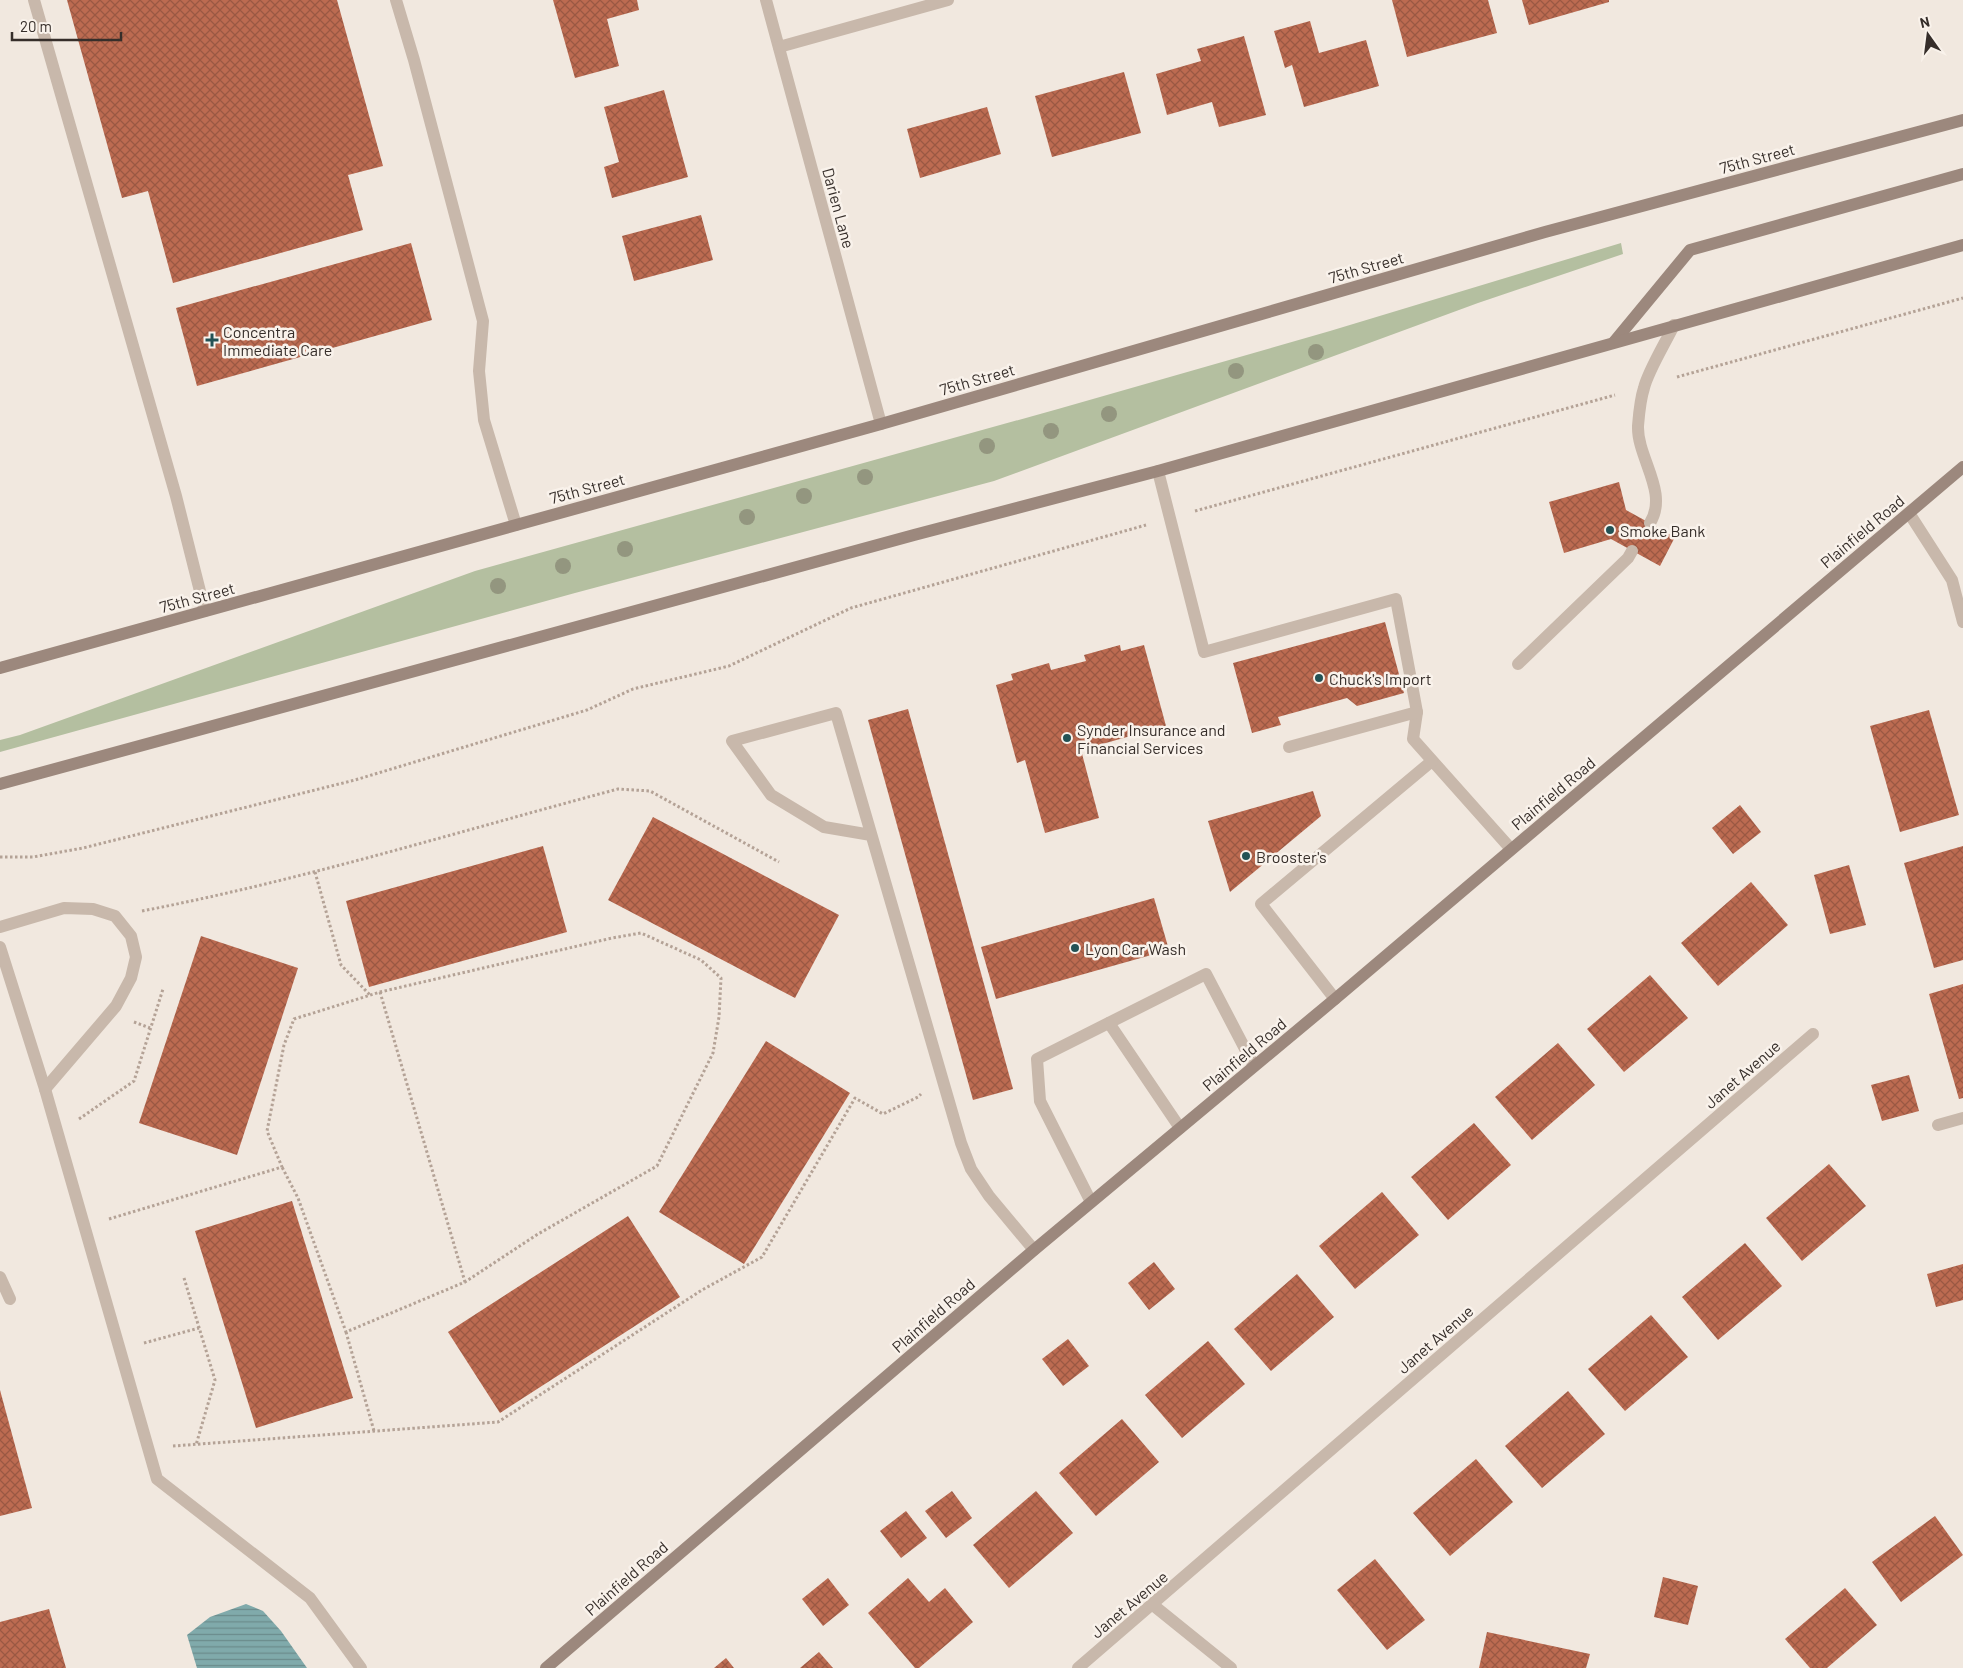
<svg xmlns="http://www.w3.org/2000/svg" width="1963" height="1668" font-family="Barlow,sans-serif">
	<defs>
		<pattern id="water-rules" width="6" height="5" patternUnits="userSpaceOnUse" patternTransform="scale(1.25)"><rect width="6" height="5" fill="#80aaab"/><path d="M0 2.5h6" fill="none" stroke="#6a8b8b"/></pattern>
		<pattern id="building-cross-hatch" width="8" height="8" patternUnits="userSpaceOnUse" patternTransform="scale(1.25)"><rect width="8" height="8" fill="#bc6b51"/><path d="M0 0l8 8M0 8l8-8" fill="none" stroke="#9a5843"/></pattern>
	</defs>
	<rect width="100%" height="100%" fill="#f1e8df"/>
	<!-- green -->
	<path fill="#b4bfa0" d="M1621 243 1623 254 1478 303 994 481 575 593 0 752V740L20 735 475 571 1058 409 1330 331Z"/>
	<!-- water -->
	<path fill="url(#water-rules)" d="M246 1604 263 1611 281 1631 307 1668H197L187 1635 210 1617Z"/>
	<!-- building -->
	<g fill="url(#building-cross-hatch)">
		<path d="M67 0H337L383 166 348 175 363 230 173 283 148 191 122 198Z"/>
		<path d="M553 0H637L639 10 607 19 619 66 575 78Z"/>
		<path d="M1392 0H1488L1497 33 1407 57Z"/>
		<path d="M1522 0H1609V2L1529 25Z"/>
		<path d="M1310 21 1319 53 1366 40 1379 86 1304 107 1292 65 1285 68 1274 31Z"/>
		<path d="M1244 36 1266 115 1219 127 1212 102 1167 115 1156 74 1201 61 1197 49Z"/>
		<path d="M1124 72 1141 133 1052 157 1035 96Z"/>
		<path d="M664 90 688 177 612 198 604 167 619 162 604 107Z"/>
		<path d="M987 107 1001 154 920 178 907 129Z"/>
		<path d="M701 215 713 260 634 281 622 236Z"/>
		<path d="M411 243 432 320 197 386 176 308Z"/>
		<path d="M1619 482 1626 510 1675 537 1660 566 1611 539 1564 553 1549 502Z"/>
		<path d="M1385 622 1404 693 1357 706 1347 698 1278 717 1281 725 1252 733 1233 663Z"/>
		<path d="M1120 645 1121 651 1144 645 1166 726 1081 750 1099 818 1045 833 1025 760 1017 763 996 685 1013 680 1011 674 1049 663 1051 670 1086 661 1084 655Z"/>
		<path d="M908 709 1013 1089 973 1100 868 720Z"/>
		<path d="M1929 710 1959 815 1900 832 1870 726Z"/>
		<path d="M1313 791 1321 816 1230 892 1208 821Z"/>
		<path d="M1740 805 1761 832 1733 854 1712 828Z"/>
		<path d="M653 817 839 915 795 998 608 900Z"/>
		<path d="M543 846 567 932 369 987 346 901Z"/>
		<path d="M1963 846V960L1934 968 1904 863Z"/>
		<path d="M1849 865 1866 925 1830 934 1814 875Z"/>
		<path d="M1751 882 1788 925 1718 986 1681 943Z"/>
		<path d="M1154 898 1169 950 996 999 981 947Z"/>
		<path d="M201 936 298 968 237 1155 139 1123Z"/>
		<path d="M1650 975 1688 1018 1624 1072 1587 1029Z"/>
		<path d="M1963 984V1098L1959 1099 1929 994Z"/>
		<path d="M766 1041 850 1093 744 1264 659 1212Z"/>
		<path d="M1558 1043 1595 1085 1532 1140 1495 1097Z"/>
		<path d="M1909 1075 1919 1111 1882 1121 1871 1085Z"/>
		<path d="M1474 1123 1511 1165 1448 1220 1411 1177Z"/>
		<path d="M1829 1164 1866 1206 1802 1261 1766 1218Z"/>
		<path d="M1382 1192 1419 1235 1355 1289 1319 1246Z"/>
		<path d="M292 1201 353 1398 256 1428 195 1231Z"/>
		<path d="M628 1216 680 1297 500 1413 448 1332Z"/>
		<path d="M1745 1243 1782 1286 1718 1340 1682 1297Z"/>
		<path d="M1154 1262 1175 1289 1149 1310 1128 1283Z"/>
		<path d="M1963 1264V1300L1936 1307 1927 1274Z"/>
		<path d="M1297 1274 1334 1317 1271 1371 1234 1329Z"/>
		<path d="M1651 1315 1688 1357 1625 1411 1588 1369Z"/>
		<path d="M1068 1339 1089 1366 1063 1386 1042 1359Z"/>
		<path d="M1208 1341 1245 1384 1182 1438 1145 1395Z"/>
		<path d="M0 1390 32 1508 0 1516Z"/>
		<path d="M1568 1391 1605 1434 1542 1488 1505 1446Z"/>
		<path d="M1122 1419 1159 1462 1096 1516 1059 1473Z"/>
		<path d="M1476 1459 1513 1502 1450 1556 1413 1513Z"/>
		<path d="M952 1491 972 1518 946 1538 925 1511Z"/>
		<path d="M1036 1491 1073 1533 1009 1588 973 1545Z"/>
		<path d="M906 1511 927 1538 901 1558 880 1531Z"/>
		<path d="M1935 1516 1963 1555 1901 1602 1872 1562Z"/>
		<path d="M1375 1559 1425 1620 1387 1650 1337 1590Z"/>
		<path d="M1663 1577 1698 1586 1688 1625 1654 1617Z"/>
		<path d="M828 1578 849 1605 823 1626 802 1599Z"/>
		<path d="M908 1578 929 1602 945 1588 973 1622 919 1668H915L868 1613Z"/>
		<path d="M1845 1588 1877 1625 1827 1668H1810L1785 1639Z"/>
		<path d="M49 1609 66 1668H0V1622Z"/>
		<path d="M1487 1632 1590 1654 1586 1668H1479Z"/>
		<path d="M819 1652 833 1668H800Z"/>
		<path d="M726 1658 734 1668H714Z"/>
	</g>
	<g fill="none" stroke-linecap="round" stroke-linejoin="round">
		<!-- path -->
		<g stroke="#b4a296" stroke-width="3" stroke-dasharray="2.5 2.5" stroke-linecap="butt">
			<path d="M1677 377 1963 298"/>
			<path d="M1195 511 1615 395"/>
			<path d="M0 857H33L83 848 355 780 587 710 633 689 729 666 851 608 1146 525"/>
			<path d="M315 872 341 965 370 995"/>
			<path d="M142 911C303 880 460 831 618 789L650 791 779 862"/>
			<path d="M380 992 465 1282"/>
			<path d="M134 1022 150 1028"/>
			<path d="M79 1119 134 1081 163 989"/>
			<path d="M109 1219 282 1167 267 1131 284 1045 294 1019 380 992 612 938 641 933 701 960 721 978 719 1017 713 1053 657 1166 538 1234 465 1282 346 1332 298 1198 282 1167"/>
			<path d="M184 1278 215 1380 196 1445"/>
			<path d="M346 1332 374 1431"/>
			<path d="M144 1343 199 1328"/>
			<path d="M173 1446 498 1422 702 1290 762 1257 855 1098 883 1114 918 1097 921 1094"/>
		</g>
		<!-- service -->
		<g stroke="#c8b8ab" stroke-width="12">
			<path d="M34 0 176 496 205 611"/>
			<path d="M396 0 414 60 483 321 479 371 484 420 516 525"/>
			<path d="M1158 471 1204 652 1396 599 1417 712 1413 739 1511 849"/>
			<path d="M1650 523C1669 492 1637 458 1638 426 1639 414 1640 400 1644 388 1648 371 1666 342 1674 325"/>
			<path d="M1518 664 1628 558 1632 551"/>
			<path d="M1289 747 1417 712"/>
			<path d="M871 835 824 827 771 795 732 741 836 713 961 1143 971 1169 989 1196 1034 1250"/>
			<path d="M0 927 64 908 93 909 115 916 131 936 136 957 131 978 116 1006 45 1089"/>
			<path d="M0 947 45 1089 157 1479 310 1598 361 1668"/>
			<path d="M1335 999 1261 904 1432 761"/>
			<path d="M1109 1023 1180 1128"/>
			<path d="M1938 1125 1963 1118"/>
			<path d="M1091 1202 1040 1101 1037 1059 1206 974 1254 1066"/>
			<path d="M0 1277 10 1299"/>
		</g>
		<!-- minor -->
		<g stroke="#c8b8ab" stroke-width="12">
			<path d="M766 0 881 424"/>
			<path d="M779 47 948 0"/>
			<path d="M1909 513 1952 580 1963 622"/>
			<path d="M1153 1605 1231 1668"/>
			<path d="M1078 1668 1813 1034"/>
		</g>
		<!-- secondary -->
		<g stroke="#9c887d" stroke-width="12">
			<path d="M1614 342 1690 250 1963 174"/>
			<path d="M0 668 881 424 1545 232 1963 120"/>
			<path d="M0 784 914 535 1158 471 1963 245"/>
			<path d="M546 1668 1034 1250 1335 999 1963 467"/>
		</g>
	</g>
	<!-- trees -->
	<g fill="#93967f">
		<circle cx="1316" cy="352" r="8"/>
		<circle cx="1236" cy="371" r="8"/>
		<circle cx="1109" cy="414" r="8"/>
		<circle cx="1051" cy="431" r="8"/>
		<circle cx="987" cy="446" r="8"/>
		<circle cx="865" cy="477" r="8"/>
		<circle cx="804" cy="496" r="8"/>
		<circle cx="747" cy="517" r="8"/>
		<circle cx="625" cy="549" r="8"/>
		<circle cx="563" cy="566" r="8"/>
		<circle cx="498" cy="586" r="8"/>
	</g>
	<!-- markers -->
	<g fill="#235255" stroke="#f9f2eb" stroke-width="2">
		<path d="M209.5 332.5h5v5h5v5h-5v5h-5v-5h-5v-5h5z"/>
		<circle cx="1610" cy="530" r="5"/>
		<circle cx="1319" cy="678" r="5"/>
		<circle cx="1067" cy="738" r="5"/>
		<circle cx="1246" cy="856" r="5"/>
		<circle cx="1075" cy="948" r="5"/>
	</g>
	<g text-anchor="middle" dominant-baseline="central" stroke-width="5" stroke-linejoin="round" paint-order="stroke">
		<!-- street labels -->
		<g font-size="16" fill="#362e2a" stroke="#f9f2eb">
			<text transform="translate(1757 158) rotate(-15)">75th Street</text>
			<text transform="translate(839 208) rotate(75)">Darien Lane</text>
			<text transform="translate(1366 267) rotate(-16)">75th Street</text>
			<text transform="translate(977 379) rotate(-16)">75th Street</text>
			<text transform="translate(587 488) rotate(-15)">75th Street</text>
			<text transform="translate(1862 531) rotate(-40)">Plainfield Road</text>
			<text transform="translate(197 597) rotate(-15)">75th Street</text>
			<text transform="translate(1553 793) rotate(-40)">Plainfield Road</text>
			<text transform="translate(1244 1054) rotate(-40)">Plainfield Road</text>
			<text transform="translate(1742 1074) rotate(-41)">Janet Avenue</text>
			<text transform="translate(933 1315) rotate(-41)">Plainfield Road</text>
			<text transform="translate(1435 1339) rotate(-41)">Janet Avenue</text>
			<text transform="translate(626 1578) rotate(-41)">Plainfield Road</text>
			<text transform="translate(1129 1604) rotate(-40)">Janet Avenue</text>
		</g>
		<!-- poi labels -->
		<g font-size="16" fill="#362e2a" stroke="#f9f2eb" text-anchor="start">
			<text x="223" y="331">Concentra<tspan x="223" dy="18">Immediate Care</tspan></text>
			<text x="1620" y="530">Smoke Bank</text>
			<text x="1329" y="678">Chuck's Import</text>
			<text x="1077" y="729">Synder Insurance and<tspan x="1077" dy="18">Financial Services</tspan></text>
			<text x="1256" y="856">Brooster's</text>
			<text x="1085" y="948">Lyon Car Wash</text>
		</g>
	</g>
	<!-- north arrow -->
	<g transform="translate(1928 35) rotate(346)" stroke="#f9f2eb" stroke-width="4" paint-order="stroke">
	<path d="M0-4L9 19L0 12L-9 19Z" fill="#362e2a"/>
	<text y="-8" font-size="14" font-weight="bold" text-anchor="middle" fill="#362e2a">N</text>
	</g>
	<!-- scale -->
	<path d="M12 32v8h109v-8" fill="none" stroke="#362e2a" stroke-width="2.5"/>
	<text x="20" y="32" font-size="15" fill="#362e2a" stroke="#f9f2eb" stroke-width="4" paint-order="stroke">20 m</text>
</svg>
